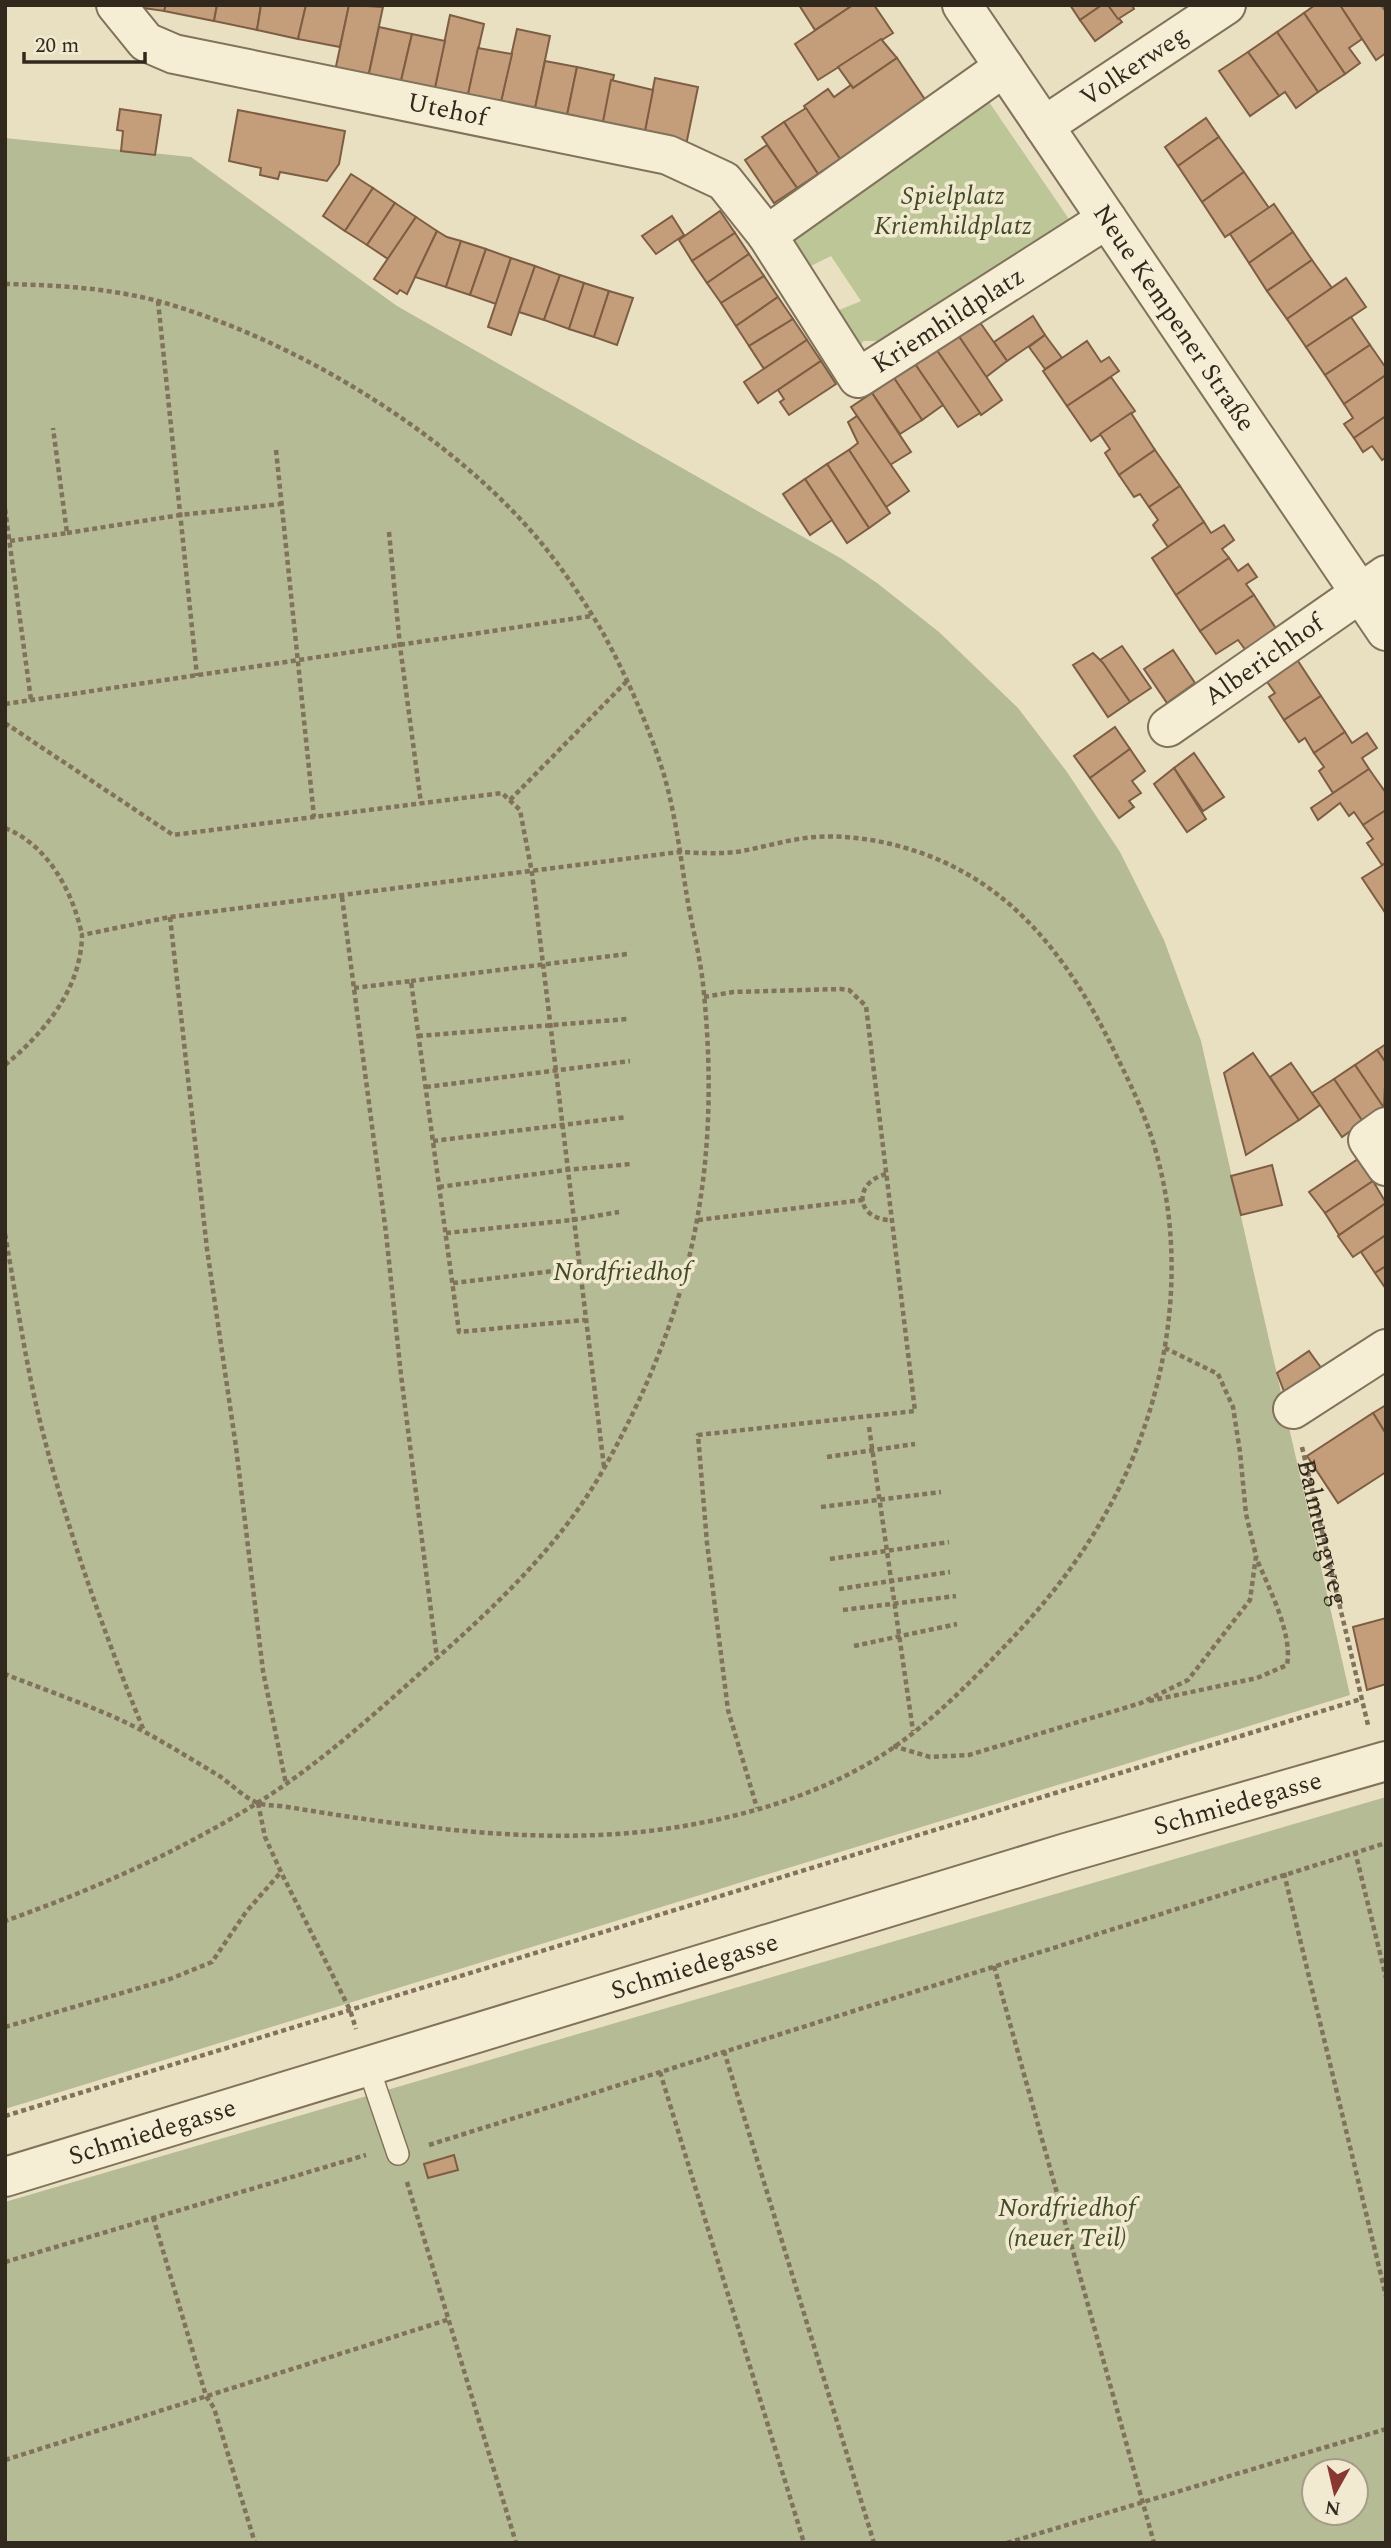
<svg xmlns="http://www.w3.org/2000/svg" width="1391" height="2548" font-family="Spectral,serif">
	<rect width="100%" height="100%" fill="#e9e0c2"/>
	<!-- green -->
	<path fill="#bdc697" d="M987 99 1071 222 883 341H863L861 346 846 337 832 313 861 301 831 256 811 266 804 265 793 240 794 234Z"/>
	<!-- cemetery -->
	<g fill="#b4bb95" fill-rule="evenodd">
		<path d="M5 138 191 157 397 306 842 559 877 583 939 632 1018 708 1067 772 1120 852 1164 940 1201 1041 1350 1695 5 2109Z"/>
		<path d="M1386 1797V2543H5V2202ZM1314 2471H1356V2513H1314Z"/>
	</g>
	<!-- building -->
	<g fill="#c49e7b" stroke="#7e5e43" stroke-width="2">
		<path d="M143 5H166L164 11 143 8Z"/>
		<path d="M166 5H217L214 21 164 11Z"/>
		<path d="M217 5H261L257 30 214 21Z"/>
		<path d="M261 5H306L298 39 257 30Z"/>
		<path d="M306 5H349L340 47 298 39Z"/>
		<path d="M349 5 383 7 368 78 335 71Z"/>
		<path d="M799 5H853L815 30Z"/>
		<path d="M853 5H874L893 33 818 80 795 44Z"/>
		<path d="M1070 5H1102L1080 20Z"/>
		<path d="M1102 5H1108L1122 22 1095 41 1080 20Z"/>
		<path d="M1108 5H1132L1134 9 1118 19Z"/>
		<path d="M1315 5H1340L1362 39 1349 48 1360 63 1345 74 1304 13Z"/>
		<path d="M1340 5H1381L1386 12V53L1376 60Z"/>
		<path d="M1304 13 1345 74 1318 92 1277 32Z"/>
		<path d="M450 15 484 24 467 99 434 92Z"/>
		<path d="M379 27 412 34 400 85 368 78Z"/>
		<path d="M517 29 550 36 534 113 500 106Z"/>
		<path d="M1277 32 1318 92 1296 108 1285 92 1279 96 1248 52Z"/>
		<path d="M412 34 445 41 434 92 400 85Z"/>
		<path d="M881 39 897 58 853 88 838 67Z"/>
		<path d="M478 48 512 54 500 106 467 99Z"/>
		<path d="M1248 52 1279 96 1250 116 1219 71Z"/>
		<path d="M897 58 926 101 840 159 804 106 828 89 834 97 851 85 853 88Z"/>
		<path d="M545 61 577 67 566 120 534 113Z"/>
		<path d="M577 67 614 75 602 128 566 120Z"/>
		<path d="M655 78 698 87 685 150 643 141Z"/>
		<path d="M611 80 653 90 643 141 601 132Z"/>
		<path d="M806 108 840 159 818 174 784 122Z"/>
		<path d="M120 109 161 115 155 155 121 151 123 131 117 130Z"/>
		<path d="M238 110 345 131 339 164 327 181 280 172 278 179 260 175 261 168 229 161Z"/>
		<path d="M1206 118 1219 137 1178 166 1165 147Z"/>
		<path d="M784 122 818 174 797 188 762 137Z"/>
		<path d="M1219 137 1244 172 1202 202 1178 166Z"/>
		<path d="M767 145 797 188 774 203 745 160Z"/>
		<path d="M1244 172 1269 208 1225 237 1202 202Z"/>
		<path d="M351 174 373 188 345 231 323 216Z"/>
		<path d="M373 188 395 203 367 245 345 231Z"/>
		<path d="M395 203 416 217 388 259 367 245Z"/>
		<path d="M1274 204 1293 232 1249 263 1230 234Z"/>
		<path d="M720 211 735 233 692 261 679 240Z"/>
		<path d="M672 216 684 235 656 254 642 236Z"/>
		<path d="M416 217 437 231 407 294 400 290 397 294 374 279Z"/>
		<path d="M437 231 447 237 461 241 446 287 415 277Z"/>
		<path d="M1293 232 1312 260 1267 291 1249 263Z"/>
		<path d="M735 233 749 254 707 283 692 261Z"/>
		<path d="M461 241 486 249 470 295 446 287Z"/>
		<path d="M486 249 511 258 496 304 470 295Z"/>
		<path d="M749 254 764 276 721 303 707 283Z"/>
		<path d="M511 258 535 266 511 335 488 327Z"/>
		<path d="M1312 260 1332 288 1287 319 1267 291Z"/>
		<path d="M535 266 560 275 544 320 519 312Z"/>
		<path d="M560 275 584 283 569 329 544 320Z"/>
		<path d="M764 276 778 297 736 326 721 303Z"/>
		<path d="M1346 278 1366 307 1306 347 1287 319Z"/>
		<path d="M584 283 609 291 594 337 569 329Z"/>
		<path d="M609 291 633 298 617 345 594 337Z"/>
		<path d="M778 297 793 319 749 346 736 326Z"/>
		<path d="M1033 316 1045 335 1007 361 994 342Z"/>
		<path d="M1351 317 1370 345 1325 375 1306 347Z"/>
		<path d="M793 319 807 340 764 369 749 346Z"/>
		<path d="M979 321 1007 361 986 377 958 335Z"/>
		<path d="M958 335 1002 400 981 415 936 349Z"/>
		<path d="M1045 335 1062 358 1045 369 1029 347Z"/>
		<path d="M807 340 821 361 758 403 744 382Z"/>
		<path d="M1087 341 1101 362 1109 357 1119 371 1067 406 1043 371Z"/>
		<path d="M1370 345 1386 368V375L1344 404 1325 375Z"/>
		<path d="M936 349 980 413 958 427 915 364Z"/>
		<path d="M821 361 836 384 789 415 780 402 784 399 778 390Z"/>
		<path d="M915 364 943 405 922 420 894 378Z"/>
		<path d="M1386 375V416L1354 438 1344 424 1353 418 1344 404Z"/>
		<path d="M1111 377 1135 411 1091 441 1067 406Z"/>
		<path d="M894 378 922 420 900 434 872 393Z"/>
		<path d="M872 393 911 452 890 465 851 407Z"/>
		<path d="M1131 413 1155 450 1119 475 1105 453 1110 449 1100 434Z"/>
		<path d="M857 416 909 491 886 507 849 450 858 443 848 422Z"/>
		<path d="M1386 416V457L1382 460 1372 446 1363 452 1354 438Z"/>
		<path d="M849 450 890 513 869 528 827 464Z"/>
		<path d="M1155 450 1180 486 1149 507 1140 494 1134 497 1119 475Z"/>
		<path d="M827 464 869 528 847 543 805 479Z"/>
		<path d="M805 479 832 520 810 535 783 494Z"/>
		<path d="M1180 486 1204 522 1168 547 1153 525 1158 520 1149 507Z"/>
		<path d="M1204 522 1211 533 1224 525 1234 540 1222 549 1229 558 1176 595 1152 558Z"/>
		<path d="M1229 558 1238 571 1248 564 1257 577 1246 584 1254 595 1200 631 1176 595Z"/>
		<path d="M1254 595 1279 633 1247 652 1238 640 1216 654 1200 631Z"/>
		<path d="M1122 646 1151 688 1130 702 1100 660Z"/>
		<path d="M1173 650 1195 683 1167 703 1144 669Z"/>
		<path d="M1093 653 1103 663 1130 702 1108 717 1073 665Z"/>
		<path d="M1296 658 1321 696 1284 720 1269 697 1275 693 1265 679Z"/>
		<path d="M1321 696 1345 732 1314 753 1305 738 1299 742 1284 720Z"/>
		<path d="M1115 727 1130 749 1090 778 1074 756Z"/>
		<path d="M1345 732 1352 743 1367 733 1377 748 1362 758 1369 769 1333 793 1319 771 1324 767 1314 753Z"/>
		<path d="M1130 749 1145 771 1132 781 1141 793 1129 801 1134 807 1119 818 1090 778Z"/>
		<path d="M1194 753 1224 797 1203 811 1174 768Z"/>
		<path d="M1174 768 1206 819 1187 832 1154 784Z"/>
		<path d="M1369 769 1386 793V810L1363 825 1354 812 1349 816 1340 803 1318 820 1311 808Z"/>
		<path d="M1386 810V863L1382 865 1367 843 1373 839 1363 825Z"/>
		<path d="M1386 863V914L1362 878Z"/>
		<path d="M1386 1044V1063L1377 1050Z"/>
		<path d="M1377 1050 1386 1063 1384 1108 1355 1065Z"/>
		<path d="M1253 1053 1299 1120 1246 1155 1224 1073Z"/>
		<path d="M1291 1063 1320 1105 1299 1120 1270 1077Z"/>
		<path d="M1355 1065 1384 1108 1363 1122 1334 1079Z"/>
		<path d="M1334 1079 1363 1122 1342 1137 1312 1093Z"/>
		<path d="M1358 1159 1373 1181 1325 1213 1309 1192Z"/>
		<path d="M1272 1165 1282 1205 1241 1215 1231 1176Z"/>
		<path d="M1373 1181 1386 1203 1339 1235 1325 1213Z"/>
		<path d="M1386 1203V1235L1353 1257 1338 1236Z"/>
		<path d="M1386 1235V1266L1375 1273 1361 1252Z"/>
		<path d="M1386 1266V1289L1375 1273Z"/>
		<path d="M1309 1351 1327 1376 1288 1402 1277 1373Z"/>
		<path d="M1386 1405V1434L1373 1413Z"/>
		<path d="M1373 1413 1386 1434V1472L1338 1503 1307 1456Z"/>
		<path d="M1386 1618V1684L1367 1690 1353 1627Z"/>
		<path d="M454 2155 458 2170 428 2178 424 2164Z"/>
	</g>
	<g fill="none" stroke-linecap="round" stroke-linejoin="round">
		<!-- service casing -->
		<g stroke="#81725b" stroke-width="24">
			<path id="service" d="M368 2066 398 2154"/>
		</g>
		<!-- minor casing -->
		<g stroke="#81725b" stroke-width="42">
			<g id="minor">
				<path id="s2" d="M116 5 146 42 174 54 668 155 724 181 767 235"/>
				<path id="s3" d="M962 5 1386 631"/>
				<path id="s4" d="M1004 67 767 235 858 378 1107 219"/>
				<path id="s5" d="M1044 126 1226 5"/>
				<path id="s6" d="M1168 727 1386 575"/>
				<path d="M1386 1127 1368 1140 1386 1166"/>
				<path d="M1293 1409 1386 1349"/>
			</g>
		</g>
		<!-- tertiary casing -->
		<g stroke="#81725b" stroke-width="42">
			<g id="tertiary">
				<path id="s7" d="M5 2177 1066 1853 1386 1761"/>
			</g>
		</g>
		<!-- path -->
		<g stroke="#81725b" stroke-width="4.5" stroke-dasharray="5 3.5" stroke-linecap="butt">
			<path d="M5 284C57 285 108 288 158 301 295 339 453 435 543 545 565 572 586 604 603 633 626 675 650 729 664 775 676 816 681 861 688 903 693 930 700 957 703 984 722 1163 694 1306 607 1463 565 1540 501 1601 437 1658 381 1708 325 1760 262 1800 183 1850 93 1890 5 1921"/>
			<path d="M158 301 197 676"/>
			<path d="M276 450 314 817"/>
			<path d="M5 509 31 700"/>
			<path d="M389 532 400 646 421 803"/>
			<path d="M67 533 180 515 281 504"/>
			<path d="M10 541 67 533 53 428"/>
			<path d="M5 704 592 616"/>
			<path d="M5 723 173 835 502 793 520 810 532 873 604 1467"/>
			<path d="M510 800 627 681"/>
			<path d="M5 828C48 845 73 892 82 935"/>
			<path d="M342 897 386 1233 401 1375 437 1658"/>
			<path d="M170 917 207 1249 236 1447 263 1671 286 1784"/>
			<path d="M411 981 627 954"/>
			<path d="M354 988 411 981 459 1332 585 1320"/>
			<path d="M704 997 733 992 841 989 849 990 866 1006 915 1411 698 1435 707 1543 728 1710 757 1808"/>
			<path d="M418 1036 627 1019"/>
			<path d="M5 1065C45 1032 81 989 82 935L170 917 679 852C698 853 717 854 736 852 762 848 788 839 815 837 859 834 908 845 948 864 1030 903 1079 977 1117 1057 1132 1087 1147 1119 1156 1152 1191 1276 1165 1415 1099 1525 1072 1571 1038 1612 1001 1650 962 1691 920 1733 871 1762 820 1792 759 1812 700 1823 580 1847 458 1833 337 1815 319 1812 300 1809 281 1806 273 1805 266 1806 258 1803 245 1798 232 1785 221 1777 198 1763 175 1749 152 1736 106 1710 54 1694 5 1674"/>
			<path d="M426 1087 630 1061"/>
			<path d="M433 1141 627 1117"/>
			<path d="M886 1174C852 1183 856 1220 891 1220"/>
			<path d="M439 1187 566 1170 631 1164"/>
			<path d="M698 1220 863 1200"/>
			<path d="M446 1233 572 1220 619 1212"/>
			<path d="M5 1234C17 1301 26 1368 43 1433 69 1535 104 1633 144 1731"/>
			<path d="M453 1283 579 1268"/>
			<path d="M869 1427 913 1731"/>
			<path id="s1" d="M1302 1447 1368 1725"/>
			<path d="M827 1457 915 1444"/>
			<path d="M821 1507 941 1492"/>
			<path d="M830 1559 949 1542"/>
			<path d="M839 1589 950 1572"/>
			<path d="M843 1610 956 1596"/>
			<path d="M854 1646 957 1624"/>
			<path d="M1149 1701 1257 1678 1287 1665C1293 1633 1268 1587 1256 1557"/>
			<path d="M893 1746 930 1757 969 1755 1141 1703 1188 1680 1250 1600 1256 1556 1246 1514 1240 1452 1233 1407 1218 1374 1165 1348"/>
			<path d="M258 1803 265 1837 281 1872 350 2010 356 2029"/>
			<path d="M1355 1851 1386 1978"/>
			<path d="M1284 1873 1386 2296"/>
			<path d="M994 1966 1154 2543"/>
			<path d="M5 2027 170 1979 212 1962 246 1912 281 1872"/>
			<path d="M724 2051 874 2543"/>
			<path d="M660 2072 804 2543"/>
			<path d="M5 2116 1361 1699"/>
			<path d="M429 2145 1386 1843"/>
			<path d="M407 2182 516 2543"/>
			<path d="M153 2217 206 2396 214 2408 255 2543"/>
			<path d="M5 2262 366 2155"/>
			<path d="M5 2460 450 2319"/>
			<path d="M1007 2543 1386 2429"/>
		</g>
		<!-- service -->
		<use href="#service" stroke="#f5edd4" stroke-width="21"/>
		<!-- minor -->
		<use href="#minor" stroke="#f5edd4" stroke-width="38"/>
		<!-- tertiary -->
		<use href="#tertiary" stroke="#f5edd4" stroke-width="38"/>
	</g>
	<g text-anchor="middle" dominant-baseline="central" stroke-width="7" stroke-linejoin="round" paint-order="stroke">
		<!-- street labels -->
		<g font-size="26" fill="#32291e" stroke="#f1ead0">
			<text stroke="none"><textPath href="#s5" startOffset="108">Volkerweg</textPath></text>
			<text stroke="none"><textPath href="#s2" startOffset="357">Utehof</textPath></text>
			<text stroke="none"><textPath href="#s3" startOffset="378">Neue Kempener Straße</textPath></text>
			<text stroke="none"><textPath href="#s4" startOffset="567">Kriemhildplatz</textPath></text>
			<text stroke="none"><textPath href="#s6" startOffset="117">Alberichhof</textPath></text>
			<text stroke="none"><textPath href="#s1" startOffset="88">Balmungweg</textPath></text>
			<text stroke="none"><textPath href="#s7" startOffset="1288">Schmiedegasse</textPath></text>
			<text stroke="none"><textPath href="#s7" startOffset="721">Schmiedegasse</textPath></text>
			<text stroke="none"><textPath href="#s7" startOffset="154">Schmiedegasse</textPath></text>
		</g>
		<!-- park labels -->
		<g font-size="26" font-style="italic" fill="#404c26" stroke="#f1ead0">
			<text x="953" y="196">Spielplatz<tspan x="953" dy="30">Kriemhildplatz</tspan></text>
			<text x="622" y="1272">Nordfriedhof</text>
			<text x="1067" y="2208">Nordfriedhof<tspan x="1067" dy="30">(neuer Teil)</tspan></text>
		</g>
	</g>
	<!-- border -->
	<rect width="1391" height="2548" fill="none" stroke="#32291e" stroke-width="14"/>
	<!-- north arrow -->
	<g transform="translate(1335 2492) rotate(188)"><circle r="33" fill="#f1ead0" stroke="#a59d89" stroke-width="2"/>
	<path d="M0-5L12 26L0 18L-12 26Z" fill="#8a3631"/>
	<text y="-10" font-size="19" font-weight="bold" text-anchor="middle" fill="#32291e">N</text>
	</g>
	<!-- scale -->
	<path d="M24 52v10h121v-10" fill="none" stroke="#32291e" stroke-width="3.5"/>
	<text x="35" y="52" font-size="21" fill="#32291e" stroke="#f1ead0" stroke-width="5" paint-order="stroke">20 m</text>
</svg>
